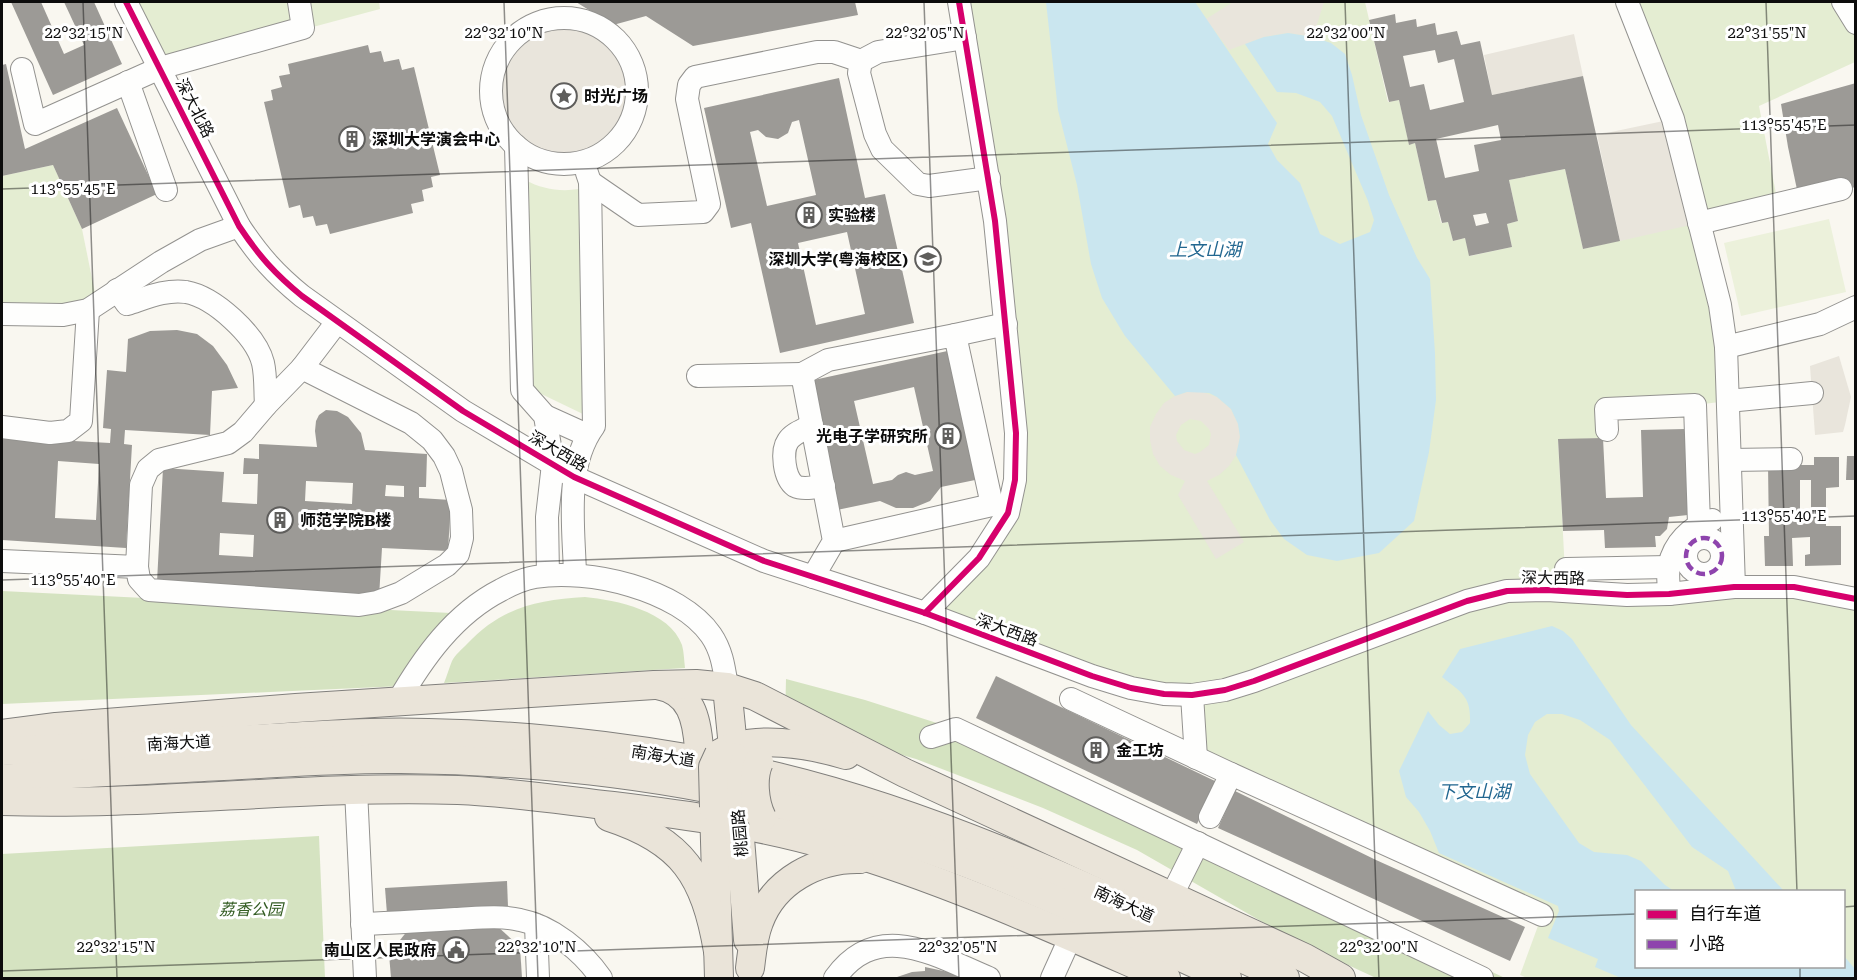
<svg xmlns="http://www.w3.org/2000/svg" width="1857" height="980" font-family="'Roboto Serif','Noto Sans SC',serif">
	<rect width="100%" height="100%" fill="#f9f7f0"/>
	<!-- green -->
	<g fill="#e4edd2" fill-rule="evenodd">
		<path d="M125 2H379L380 9 160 68Z"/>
		<path d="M959 2H1365L1388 102 1399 100 1409 144 1415 143 1428 201 1436 200 1441 223 1448 222 1453 241 1465 238 1470 256 1512 247 1507 224 1518 221 1509 180 1565 169 1583 249 1699 222 1627 2H1843L1855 23V62L1759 106 1778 204 1699 223 1728 401 1695 405 1603 409V438L1558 440 1566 591 1855 599V978H1527L1520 975 1542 915 1196 758 1192 695 925 613 979 558 1015 480ZM1636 892H1844V966H1636Z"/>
		<path d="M53 165 82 229 97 303 2 314V176Z"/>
		<path d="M525 180C542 189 560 192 579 189L585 415 533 390Z"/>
	</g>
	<!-- forest -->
	<g fill="#d5e3c1">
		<path d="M2 591 451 613 402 686 2 704Z"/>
		<path d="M585 597C616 600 670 611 682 645 684 652 684 660 685 668L444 683C447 676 449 668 452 661 455 655 462 649 467 644 502 607 537 600 585 597Z"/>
		<path d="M786 679 865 700 943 725 1095 786 1505 978H1376L1294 940 1137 850 1043 808 916 759 785 721Z"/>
		<path d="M319 836 325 978H2V854Z"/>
	</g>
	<!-- pitch -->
	<path fill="#ecf1db" d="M1829 219 1846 292 1741 316 1724 243Z"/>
	<!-- plaza -->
	<g fill="#e9e5dc" fill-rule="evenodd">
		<path d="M1233 2H1324L1313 37 1288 33 1264 37 1229 50 1206 19Z"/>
		<circle cx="564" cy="91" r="73"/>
		<path d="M1574 34 1583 76 1492 95 1484 55Z"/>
		<path d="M1673 119 1699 223 1620 241 1597 135Z"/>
		<path d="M1839 356 1851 397 1845 425 1843 432 1815 435 1810 366Z"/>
		<path d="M1200 391 1217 397 1231 409 1238 424 1240 437 1236 455 1229 466 1219 475 1207 481 1244 542 1216 559 1178 495 1185 481 1171 475 1160 466 1153 454 1150 440V427L1156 414 1164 403 1175 396 1187 392ZM1190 419 1201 421 1209 429 1211 434 1209 445 1200 452 1195 454 1184 450 1177 441 1176 435 1181 425Z"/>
	</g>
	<!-- water -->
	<g fill="#cae6ef">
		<path d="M1046 2H1195L1277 123 1268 144 1277 160 1300 183 1320 234 1340 244 1370 232 1374 220 1368 201 1332 116 1320 102 1296 93 1277 92 1245 44 1264 37 1288 33 1313 37 1331 43 1345 54 1352 75 1361 115 1389 195 1417 258 1430 279 1435 353 1436 400 1429 452 1414 521 1379 553 1337 561 1307 555 1284 539 1270 520 1236 455 1240 437 1238 424 1231 409 1217 397 1209 393 1187 392 1175 396 1125 336 1102 298 1091 264 1077 185 1058 110Z"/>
		<path d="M1552 626 1563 631 1572 639 1631 725 1784 891H1736L1728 871 1692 847 1610 740 1580 720 1562 714H1547L1535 722 1528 735 1525 755 1530 774 1579 843 1594 852 1627 855 1641 861 1665 885 1674 891 1636 892V966H1844V956L1855 969V978H1621L1595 967 1598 959 1548 938 1559 911 1558 906 1439 853 1430 831 1419 812 1406 797 1399 771 1428 711 1439 725 1450 734 1462 732 1470 723C1471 696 1462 693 1442 677L1460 649Z"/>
	</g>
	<!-- building -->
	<g fill="#9c9a96" fill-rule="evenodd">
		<path d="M11 2H41L64 54 84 45 64 2H94L122 64 53 95Z"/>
		<path d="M576 2H855L858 15 693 46 646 16 613 25Z"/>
		<path d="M1395 14 1396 23 1416 19 1417 27 1435 23 1437 35 1457 31 1461 45 1480 41 1492 95 1583 76 1620 241 1583 249 1565 169 1509 180 1518 221 1507 224 1512 247 1469 256 1465 238 1453 241 1448 222 1442 223 1436 200 1428 201 1415 143 1409 145 1399 100 1389 102 1369 20ZM1435 50 1438 63 1454 59 1464 102 1430 110 1424 84 1410 87 1403 56ZM1498 125 1501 140 1474 145 1479 171 1445 178 1436 139ZM1486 213 1489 223 1476 226 1473 215Z"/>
		<path d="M368 45 370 53 381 51 384 62 399 59 402 70 414 67 440 175 431 177 433 187 422 190 424 201 411 204 413 213 330 234 327 224 316 226 313 216 303 218 300 205 289 208 264 102 273 100 271 90 282 87 279 76 290 74 288 64Z"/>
		<path d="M6 64 25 149 117 108 157 194 82 229 53 165 2 176V65Z"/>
		<path d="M839 78 865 198 885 194 914 323 780 353 751 223 731 228 704 108ZM799 120 816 195 767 206 750 132 758 130 766 137 778 139 788 133 792 122ZM847 232 865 314 816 325 798 243Z"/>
		<path d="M1856 83V187L1799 199 1788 147 1781 104Z"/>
		<path d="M177 330 197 334 213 346 227 365 238 388 212 391 210 435 125 430 124 444 132 445 126 548 2 540 3 460H2V437L110 443 111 429 103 428 107 370 126 372 128 339 150 331ZM58 461 99 464 96 520 55 518Z"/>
		<path d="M952 350 980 479 941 487 930 501 913 508H896L880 501 837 510 809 381ZM914 387 933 471 915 475 906 472 898 475 892 480 873 484 854 401Z"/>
		<path d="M326 410 337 411 348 417 361 433 365 450 427 454 426 487H419V498L451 500 448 551 382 548 379 597 157 582 163 468 224 472 222 502 257 504 258 474H243L244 458 259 459V444L317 447 315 431 316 421 319 415ZM306 481 353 483 352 504 305 501ZM386 485 404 486V497L385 496ZM220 533 254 535 253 557 219 555Z"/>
		<path d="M1685 429 1688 515 1669 517 1667 529 1660 536H1655L1656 547 1605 548 1604 530 1563 531 1558 439 1603 438 1606 498 1643 497 1641 430Z"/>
		<path d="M1847 456H1856V480H1846Z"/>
		<path d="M1814 457H1839V487L1826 488V526H1841V565L1805 566V555L1810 554V537L1792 538 1793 566H1765L1764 536H1769L1768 465H1814ZM1800 480H1811V510H1800Z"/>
		<path d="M996 676 1217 782 1197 824 976 718Z"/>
		<path d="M1235 791 1376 860 1525 927 1510 961 1218 828Z"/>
		<path d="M507 881 508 907 387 914 385 888Z"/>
		<path d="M496 925 520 947 522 978H391L389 954 408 930Z"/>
		<path d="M925 967 948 972 949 970 975 978H894L912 972 925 971Z"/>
	</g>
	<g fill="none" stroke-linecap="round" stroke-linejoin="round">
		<!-- minor casing -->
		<g stroke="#93928f" stroke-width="24">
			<g id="minor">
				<path d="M126 2 239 226C259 256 275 274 302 296L463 411 574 477 764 561 925 613 1092 676 1131 688 1164 694 1192 695 1225 690 1254 681 1467 601 1507 591 1547 590 1627 595 1669 594 1734 587H1794L1856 599"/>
				<path d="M1627 2 1673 119 1720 305 1726 347 1734 587"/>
				<path d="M1843 2 1856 23"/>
				<circle cx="564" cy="91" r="73"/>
				<path d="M965 38 878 52 861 61 859 73 875 134 882 149 918 184 929 186 989 178"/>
				<path d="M22 69 35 124 160 68 303 28 299 2"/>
				<path d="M128 82 166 190"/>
				<path d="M516 146 522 390 545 416 553 464 547 517 548 575"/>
				<path d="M590 182 638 215 703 212 709 204 687 99 689 85 695 77 817 52H834L861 61"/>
				<path d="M1699 223 1841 189"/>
				<path d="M117 290 127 304C146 298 166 289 186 292 214 297 256 335 263 363 266 376 265 391 266 405"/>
				<path d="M2 314 63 315 88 310 161 262 200 240 239 226"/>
				<path d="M955 335 1006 324"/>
				<path d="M1726 347 1820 324 1856 307"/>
				<path d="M698 376 802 374"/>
				<path d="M1728 401 1812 393"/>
				<path d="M545 416 587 435"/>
				<path d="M812 425C804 430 793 433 788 441 781 451 784 478 795 486 803 490 815 487 824 486"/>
				<path d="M2 427 50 433 68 431 81 421 88 310"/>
				<path d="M1607 430 1606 409 1695 405 1699 524"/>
				<path d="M1730 460 1791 459"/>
				<circle cx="1704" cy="556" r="18"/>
				<path d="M2 561 137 567 141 485 148 469 159 460 228 443 243 432 266 405 302 368 337 322"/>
				<path d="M137 567 139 579 149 590 359 605 377 602 401 593 447 565 458 554 462 538 461 510 456 491 451 471 444 456 432 440 411 423 302 368"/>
				<path d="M1566 569 1668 567"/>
				<path d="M575 575C574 527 564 467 594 426L590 182 587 173"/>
				<path d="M813 577 834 541 802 374 828 360 955 335 992 505 834 541"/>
				<path d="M1669 594C1669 585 1667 574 1669 566 1674 543 1690 527 1712 520"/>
				<path d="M925 613 979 558 1008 513 1015 480 1016 433 995 221 959 2"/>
				<path d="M1192 695 1196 758"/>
				<path d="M1071 699 1231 774"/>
				<path d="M397 703C423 658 454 614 501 590 512 584 524 579 535 577 588 568 679 589 711 635 722 651 724 668 727 687"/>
				<path d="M931 737 956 729 1482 978"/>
				<path d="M356 790 365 978"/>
				<path d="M1210 817 1231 774 1542 915"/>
				<path d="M1172 895 1198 843"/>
				<path d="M362 924C393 923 424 921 455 919 477 918 499 915 520 920 552 926 583 952 601 978"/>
				<path d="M536 925 538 978"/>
				<path d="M835 978C878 918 936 956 989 978"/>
				<path d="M1052 978 1071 936"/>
			</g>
		</g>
		<!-- major casing -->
		<g stroke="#807f7c" stroke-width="30">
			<g id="major">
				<path d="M657 685C692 691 697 720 699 749"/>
				<path d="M727 687 734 757"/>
				<path d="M2 734 56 727 296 708 654 685 696 684 727 687 755 696 905 773 1305 958 1341 978"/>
				<path d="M2 751C86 748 170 743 254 739 312 736 370 731 428 733 540 735 668 751 778 777 956 820 1119 902 1285 978"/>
				<path d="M719 754C750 733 813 745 846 755"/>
				<path d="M2 779C75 773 149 770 223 766 282 763 341 758 401 759 523 760 660 774 778 804 841 821 905 840 966 863 1054 897 1140 939 1227 978"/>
				<path d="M2 801C153 806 305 785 458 790 510 792 561 800 613 806 686 815 760 825 831 846 947 880 1056 930 1166 978"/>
				<path d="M714 807 719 978"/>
				<path d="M738 813 748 940"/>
				<path d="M609 817C683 841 705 876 718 951"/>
				<path d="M750 968C752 953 753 937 759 922 774 881 817 858 860 859"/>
			</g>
		</g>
		<!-- minor -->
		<use href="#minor" stroke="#fefefd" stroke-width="22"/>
		<!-- major -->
		<use href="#major" stroke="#eae4d9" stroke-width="28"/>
		<!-- major-bridge casing -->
		<g stroke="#807f7c" stroke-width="30" stroke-linecap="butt">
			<g id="major-bridge">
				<path d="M734 757 738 813"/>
				<path d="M759 762C752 777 754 802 762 818"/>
				<path d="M714 807 713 767 719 754"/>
			</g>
		</g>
		<!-- major-bridge -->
		<use href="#major-bridge" stroke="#eae4d9" stroke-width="28"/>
		<!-- quiet -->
		<circle stroke="#8e44ad" stroke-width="4.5" stroke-dasharray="9 4.5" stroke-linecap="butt" cx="1704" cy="556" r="18"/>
		<!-- cycleway casing -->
		<g stroke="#fff" stroke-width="10">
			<g id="cycleway">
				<path d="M126 2 239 226C259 256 275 274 302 296L463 411 574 477 764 561 925 613 1092 676 1131 688 1164 694 1192 695 1225 690 1254 681 1467 601 1507 591 1547 590 1627 595 1669 594 1734 587H1794L1856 599"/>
				<path d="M925 613 979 558 1008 513 1015 480 1016 433 995 221 959 2"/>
			</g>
		</g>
		<!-- cycleway -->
		<use href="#cycleway" stroke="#d6006c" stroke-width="6"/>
	</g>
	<!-- ticks -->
	<path fill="none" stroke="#0c0c0c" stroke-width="1.5" stroke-opacity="0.45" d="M83 2 117 978M504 2 538 978M924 2 959 978M1345 2 1379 978M1766 2 1797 892M2 189 1856 125M2 580 1856 516M1844 907 1856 906M1800 966V978M2 971 1636 914"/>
	<!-- icons -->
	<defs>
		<g id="sight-ring" transform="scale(1.35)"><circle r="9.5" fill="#fff" stroke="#5f5e5c" stroke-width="1.5"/><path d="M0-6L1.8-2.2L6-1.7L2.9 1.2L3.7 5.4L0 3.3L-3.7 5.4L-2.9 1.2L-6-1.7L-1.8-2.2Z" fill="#5f5e5c"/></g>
		<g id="building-ring" transform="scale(1.35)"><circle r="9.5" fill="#fff" stroke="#5f5e5c" stroke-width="1.5"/><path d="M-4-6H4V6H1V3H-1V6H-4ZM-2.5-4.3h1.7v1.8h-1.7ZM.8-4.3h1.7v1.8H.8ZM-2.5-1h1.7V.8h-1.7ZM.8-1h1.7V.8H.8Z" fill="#5f5e5c"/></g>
		<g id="university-ring" transform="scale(1.35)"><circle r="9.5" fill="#fff" stroke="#5f5e5c" stroke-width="1.5"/><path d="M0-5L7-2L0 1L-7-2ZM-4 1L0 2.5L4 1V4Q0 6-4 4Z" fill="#5f5e5c"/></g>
		<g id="civic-ring" transform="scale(1.35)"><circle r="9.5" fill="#fff" stroke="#5f5e5c" stroke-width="1.5"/><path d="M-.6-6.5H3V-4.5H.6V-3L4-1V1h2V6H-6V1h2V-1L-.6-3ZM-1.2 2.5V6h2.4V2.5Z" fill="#5f5e5c"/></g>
	</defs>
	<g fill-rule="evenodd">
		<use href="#sight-ring" x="564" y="96"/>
		<use href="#building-ring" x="352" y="139"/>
		<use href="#building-ring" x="809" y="215"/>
		<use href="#university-ring" x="928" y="259"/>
		<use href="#building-ring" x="948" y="436"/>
		<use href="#building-ring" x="280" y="520"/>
		<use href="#building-ring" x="1096" y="750"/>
		<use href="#civic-ring" x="456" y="950"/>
	</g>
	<g text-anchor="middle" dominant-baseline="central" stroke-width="6" stroke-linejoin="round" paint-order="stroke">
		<!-- poi labels -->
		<g font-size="16" font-weight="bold" fill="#0c0c0c" stroke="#fff" text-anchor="start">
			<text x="584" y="96">时光广场</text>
			<text x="372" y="139">深圳大学演会中心</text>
			<text x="828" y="215">实验楼</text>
			<text x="908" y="259" text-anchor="end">深圳大学(粤海校区)</text>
			<text x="928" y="436" text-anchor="end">光电子学研究所</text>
			<text x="300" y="520">师范学院B楼</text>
			<text x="1116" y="750">金工坊</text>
			<text x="436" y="950" text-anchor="end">南山区人民政府</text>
		</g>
		<!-- street labels -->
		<g font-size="16" fill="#0c0c0c" stroke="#fff">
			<text transform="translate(195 108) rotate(63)">深大北路</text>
			<text transform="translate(558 451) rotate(30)">深大西路</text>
			<text transform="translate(1553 578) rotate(1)">深大西路</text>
			<text transform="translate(1007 630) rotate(20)">深大西路</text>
			<text transform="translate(179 743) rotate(-3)">南海大道</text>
			<text transform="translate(663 756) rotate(9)">南海大道</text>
			<text transform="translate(740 833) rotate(-95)">桃园路</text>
			<text transform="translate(1124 904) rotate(25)">南海大道</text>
		</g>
		<!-- park labels -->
		<g font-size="16" font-style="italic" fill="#335c23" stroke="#fff">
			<text x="251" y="909">荔香公园</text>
		</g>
		<!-- water labels -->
		<g font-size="18" font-style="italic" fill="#226790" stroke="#fff">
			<text x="1205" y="249">上文山湖</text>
			<text x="1474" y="791">下文山湖</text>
		</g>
	</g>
	<g font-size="15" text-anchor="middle" fill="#0c0c0c" stroke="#fff" stroke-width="6" stroke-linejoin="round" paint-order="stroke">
		<text x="84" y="38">22°32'15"N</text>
		<text x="504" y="38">22°32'10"N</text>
		<text x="925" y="38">22°32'05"N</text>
		<text x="1346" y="38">22°32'00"N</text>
		<text x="1767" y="38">22°31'55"N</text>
		<text x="1784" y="130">113°55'45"E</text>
		<text x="73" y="194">113°55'45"E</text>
		<text x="1784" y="521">113°55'40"E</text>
		<text x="73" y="585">113°55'40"E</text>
		<text x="116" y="952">22°32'15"N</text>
		<text x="537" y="952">22°32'10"N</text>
		<text x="958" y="952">22°32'05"N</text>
		<text x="1379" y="952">22°32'00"N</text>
	</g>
	<!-- border -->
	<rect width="1857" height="980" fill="none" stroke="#0c0c0c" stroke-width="6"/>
	<!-- legend -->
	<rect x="1635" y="890" width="210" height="78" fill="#ffffff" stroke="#9e9e9e" stroke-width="1.5"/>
	<rect x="1647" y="910" width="30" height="9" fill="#d6006c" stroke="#9e9e9e" stroke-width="1.5"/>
	<text x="1689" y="920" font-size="18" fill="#0c0c0c">自行车道</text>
	<rect x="1647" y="940" width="30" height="9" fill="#8e44ad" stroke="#9e9e9e" stroke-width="1.5"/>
	<text x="1689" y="950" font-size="18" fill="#0c0c0c">小路</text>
</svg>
